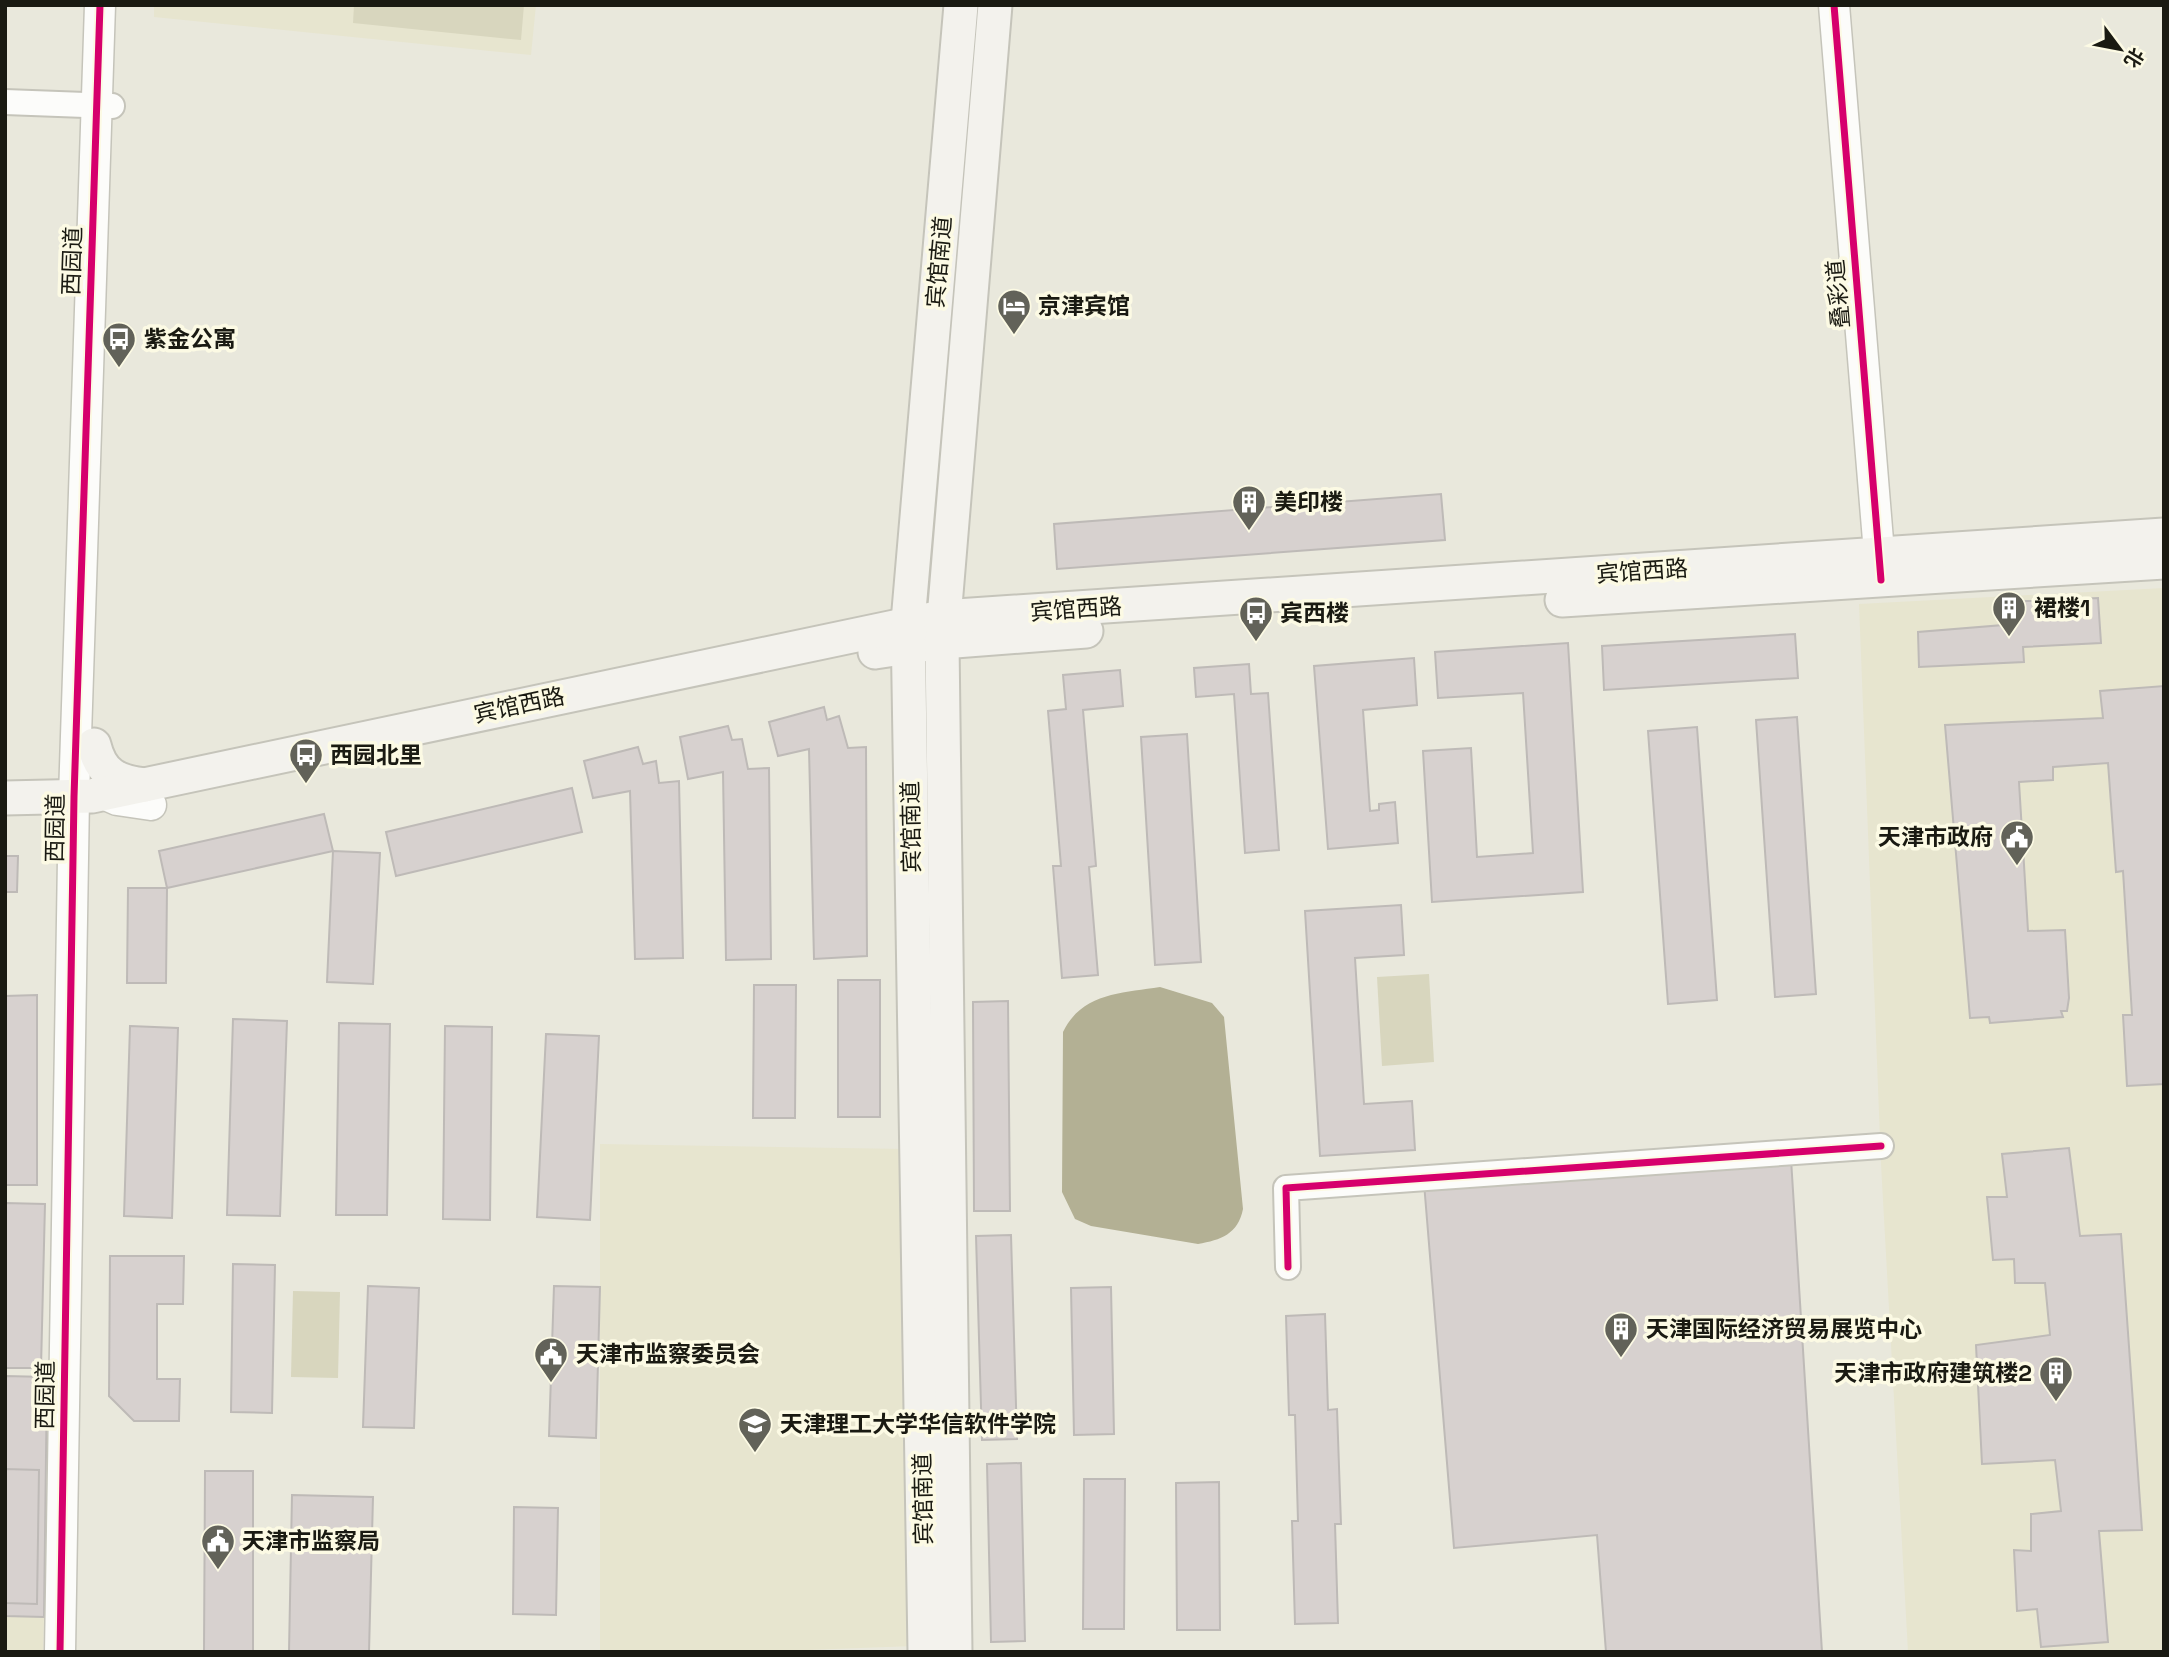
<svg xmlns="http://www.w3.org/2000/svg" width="2169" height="1657" font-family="'Space Grotesk','Noto Sans SC',sans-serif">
	<rect width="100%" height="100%" fill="#e9e8dc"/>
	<!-- built -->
	<g fill="#e7e5cf">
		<path d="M154 5H536L531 55 154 17Z"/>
		<path d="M2164 588V1652H1908L1881 1164 1859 604Z"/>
		<path d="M600 1144 906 1149 913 1646 756 1652H600Z"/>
		<path d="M5 1616 44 1617 43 1652H5Z"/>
	</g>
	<!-- green -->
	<g fill="#d8d6be">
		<path d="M354 5H524L521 40 353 23Z"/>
		<path d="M1429 974 1434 1062 1382 1066 1377 977Z"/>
		<path d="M293 1291 340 1292 338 1378 291 1377Z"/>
	</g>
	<!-- water -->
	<path fill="#b3b094" d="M1160 987 1212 1003 1224 1017 1243 1209C1238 1234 1221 1240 1198 1244L1091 1226 1075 1219 1062 1192 1063 1032C1082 993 1121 993 1160 987Z"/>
	<!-- building -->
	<g fill="#d7d1cf" stroke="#bebab7" stroke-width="2">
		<path d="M1441 494 1445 540 1057 569 1054 524Z"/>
		<path d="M2098 598 2101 643 2023 647 2024 662 1919 667 1918 632 2003 625 2002 602Z"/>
		<path d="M1795 634 1798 678 1604 690 1602 646Z"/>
		<path d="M1568 643 1583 892 1432 902 1423 751 1471 748 1477 857 1533 853 1523 693 1438 698 1435 652Z"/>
		<path d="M1414 658 1417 705 1363 710 1370 811 1379 810V804L1395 802 1398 843 1328 849 1314 666Z"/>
		<path d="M1249 664 1251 694 1268 693 1279 850 1245 853 1234 694 1196 697 1194 668Z"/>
		<path d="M1120 670 1123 706 1083 710 1096 866 1089 867 1098 975 1062 978 1053 866H1061L1048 711 1066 709 1063 675Z"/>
		<path d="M2164 686V1084L2127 1086 2123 1015H2132L2123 871 2116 872 2108 763 2053 767V780L2019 782 2028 931 2065 930 2069 998 2067 1011H2061L2063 1017 1990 1023 1989 1017 1970 1018 1945 725 2103 718 2100 691Z"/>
		<path d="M824 707 827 720 839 716 848 748 866 747 867 956 814 959 809 749 778 756 769 722Z"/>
		<path d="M1797 717 1816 994 1775 997 1756 720Z"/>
		<path d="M728 726 732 740 742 739 748 769 769 768 771 959 726 960 723 772 688 779 680 737Z"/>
		<path d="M1697 727 1717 1000 1668 1004 1648 731Z"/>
		<path d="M1187 734 1201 962 1155 965 1141 737Z"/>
		<path d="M638 747 643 764 656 761 659 783 679 781 683 958 635 959 630 791 593 798 584 761Z"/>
		<path d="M572 788 582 832 396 876 386 832Z"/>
		<path d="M324 814 333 851 167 888 159 851Z"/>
		<path d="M333 851 380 853 373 984 327 982Z"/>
		<path d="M5 856H18L17 892H5Z"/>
		<path d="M128 888H167L166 983H127Z"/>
		<path d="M1401 905 1404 955 1355 958 1364 1104 1412 1101 1415 1150 1320 1156 1305 911Z"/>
		<rect x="838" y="980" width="42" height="137"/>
		<path d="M754 985H796L795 1118H753Z"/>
		<path d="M37 995V1185H5V996Z"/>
		<path d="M1008 1001 1010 1211H974L973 1002Z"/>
		<path d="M233 1019 287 1021 280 1216 227 1215Z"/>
		<path d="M339 1023 390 1024 387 1215H336Z"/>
		<path d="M130 1026 178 1028 172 1218 124 1216Z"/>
		<path d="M445 1026 492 1027 490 1220 443 1219Z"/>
		<path d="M546 1034 599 1036 590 1220 537 1217Z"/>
		<path d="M2069 1148 2080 1236 2121 1234 2142 1530 2099 1531 2108 1642 2041 1647 2037 1609 2017 1611 2014 1550 2031 1551V1514L2061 1511 2055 1460 1982 1464 1976 1345 2050 1335 2045 1283H2015L2014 1259 1993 1260 1987 1197H2007L2002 1154Z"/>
		<path d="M1791 1159 1822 1652H1606L1597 1535 1454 1548 1424 1183Z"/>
		<path d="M5 1203 45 1204 41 1368H5Z"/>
		<path d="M1011 1235 1017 1439 982 1440 976 1236Z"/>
		<path d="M110 1256H184L183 1304H157V1379H180L179 1421H134L109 1396Z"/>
		<path d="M233 1264 275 1265 272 1413 231 1412Z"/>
		<path d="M368 1286 419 1288 414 1428 363 1427Z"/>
		<path d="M554 1286 600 1287 596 1438 549 1436Z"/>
		<path d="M1111 1287 1114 1434 1074 1435 1071 1288Z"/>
		<path d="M1325 1314 1328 1410 1337 1409 1341 1524H1335L1338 1623 1295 1624 1292 1521H1298L1295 1415H1289L1286 1316Z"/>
		<path d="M5 1376 47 1377 44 1617 5 1616Z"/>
		<path d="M1021 1463 1025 1641 991 1642 987 1464Z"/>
		<path d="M5 1469 39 1470 37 1604 5 1603Z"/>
		<path d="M205 1471H253V1652H204Z"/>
		<path d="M1084 1479H1125L1124 1629H1083Z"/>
		<path d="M1219 1482 1220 1630H1177L1176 1483Z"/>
		<path d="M292 1495 373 1497 369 1652H289Z"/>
		<path d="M514 1507 558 1508 556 1615 513 1614Z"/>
	</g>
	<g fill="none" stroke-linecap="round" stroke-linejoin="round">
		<!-- minor casing -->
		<g stroke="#c5c4ba" stroke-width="28">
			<g id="minor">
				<path d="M5 102 112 106"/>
				<path d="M1288 1267 1286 1188 1881 1146"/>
			</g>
		</g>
		<!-- tertiary casing -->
		<g stroke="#c5c4ba" stroke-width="33">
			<g id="tertiary">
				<path d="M1834 5 1881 577"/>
				<path d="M99 792 117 800 151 805"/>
				<path d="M60 1652 74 797 100 5"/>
			</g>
		</g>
		<!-- secondary casing -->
		<g stroke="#c5c4ba" stroke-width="37">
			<g id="secondary">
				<path d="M1562 600 2164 562"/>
				<path d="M875 652 942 642 1086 631"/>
				<path d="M94 745C101 774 117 782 145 785"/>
				<path d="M5 798 92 796 942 617 2164 535"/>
				<path d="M925 1652 908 622 961 5"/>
				<path d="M955 1652 942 642 995 5"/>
			</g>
		</g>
		<!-- minor -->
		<use href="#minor" stroke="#fcfcfa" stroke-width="24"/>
		<!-- tertiary -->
		<use href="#tertiary" stroke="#fcfcfa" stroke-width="30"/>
		<!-- secondary -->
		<use href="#secondary" stroke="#f3f2ed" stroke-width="33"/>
		<!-- cycleway casing -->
		<g stroke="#fcfae4" stroke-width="11">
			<g id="cycleway">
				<path d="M1834 5 1881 580"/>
				<path d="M1288 1267 1286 1188 1881 1146"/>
				<path d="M60 1652 74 797 100 5"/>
			</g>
		</g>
		<!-- cycleway -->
		<use href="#cycleway" stroke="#d6006c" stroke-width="7"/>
	</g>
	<!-- icons -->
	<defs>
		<g id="hotel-pin" transform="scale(1.75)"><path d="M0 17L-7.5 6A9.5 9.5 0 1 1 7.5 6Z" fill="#626259" stroke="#fcfae4"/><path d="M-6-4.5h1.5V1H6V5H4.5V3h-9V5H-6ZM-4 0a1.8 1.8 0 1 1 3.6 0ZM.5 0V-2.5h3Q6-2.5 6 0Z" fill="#fff"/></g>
		<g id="bus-pin" transform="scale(1.75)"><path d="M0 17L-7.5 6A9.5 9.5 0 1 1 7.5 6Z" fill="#626259" stroke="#fcfae4"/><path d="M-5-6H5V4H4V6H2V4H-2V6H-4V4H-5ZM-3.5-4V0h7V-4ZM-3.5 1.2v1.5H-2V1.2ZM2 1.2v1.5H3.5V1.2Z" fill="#fff"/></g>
		<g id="building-pin" transform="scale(1.75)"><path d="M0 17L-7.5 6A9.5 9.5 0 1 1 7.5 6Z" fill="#626259" stroke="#fcfae4"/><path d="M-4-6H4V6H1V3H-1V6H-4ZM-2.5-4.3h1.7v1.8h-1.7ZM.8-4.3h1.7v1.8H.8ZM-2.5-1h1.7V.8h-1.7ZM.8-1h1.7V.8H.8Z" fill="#fff"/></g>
		<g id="civic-pin" transform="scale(1.75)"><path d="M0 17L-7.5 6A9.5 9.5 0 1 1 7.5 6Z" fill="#626259" stroke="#fcfae4"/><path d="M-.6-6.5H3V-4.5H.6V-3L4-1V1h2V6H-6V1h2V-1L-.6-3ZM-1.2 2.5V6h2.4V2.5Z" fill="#fff"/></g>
		<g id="university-pin" transform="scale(1.75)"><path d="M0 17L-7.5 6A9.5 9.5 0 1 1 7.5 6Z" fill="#626259" stroke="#fcfae4"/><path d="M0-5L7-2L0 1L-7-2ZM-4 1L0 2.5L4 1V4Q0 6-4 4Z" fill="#fff"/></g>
	</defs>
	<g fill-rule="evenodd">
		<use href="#hotel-pin" x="1014" y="306"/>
		<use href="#bus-pin" x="119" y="339"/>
		<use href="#building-pin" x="1249" y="502"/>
		<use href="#building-pin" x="2009" y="608"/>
		<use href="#bus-pin" x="1256" y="613"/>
		<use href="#bus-pin" x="306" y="755"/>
		<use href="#civic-pin" x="2017" y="837"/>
		<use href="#building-pin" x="1621" y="1329"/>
		<use href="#civic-pin" x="551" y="1354"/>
		<use href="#building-pin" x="2056" y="1373"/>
		<use href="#university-pin" x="755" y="1424"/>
		<use href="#civic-pin" x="218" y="1541"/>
	</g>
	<g text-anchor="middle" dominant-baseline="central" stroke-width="7" stroke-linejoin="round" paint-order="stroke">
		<!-- street labels -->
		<g font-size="23" fill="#1a1a12" stroke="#fcfae4">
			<text transform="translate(72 261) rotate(-88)">西园道</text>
			<text transform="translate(939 262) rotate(-85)">宾馆南道</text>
			<text transform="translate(1838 294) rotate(-95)">叠彩道</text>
			<text transform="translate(1642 571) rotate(-4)">宾馆西路</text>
			<text transform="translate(1076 609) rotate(-4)">宾馆西路</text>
			<text transform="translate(519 705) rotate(-12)">宾馆西路</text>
			<text transform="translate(911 827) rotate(-91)">宾馆南道</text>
			<text transform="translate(55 828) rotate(-89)">西园道</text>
			<text transform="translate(45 1395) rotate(-89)">西园道</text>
			<text transform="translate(923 1499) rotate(-91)">宾馆南道</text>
		</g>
		<!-- poi labels -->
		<g font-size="23" font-weight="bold" fill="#1a1a12" stroke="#fcfae4" text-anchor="start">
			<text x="1038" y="306">京津宾馆</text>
			<text x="144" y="339">紫金公寓</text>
			<text x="1274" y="502">美印楼</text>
			<text x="2034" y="608">裙楼1</text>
			<text x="1280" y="613">宾西楼</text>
			<text x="330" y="755">西园北里</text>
			<text x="1993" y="837" text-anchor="end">天津市政府</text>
			<text x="1646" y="1329">天津国际经济贸易展览中心</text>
			<text x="576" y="1354">天津市监察委员会</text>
			<text x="2032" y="1373" text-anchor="end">天津市政府建筑楼2</text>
			<text x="780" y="1424">天津理工大学华信软件学院</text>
			<text x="242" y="1541">天津市监察局</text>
		</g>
	</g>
	<!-- border -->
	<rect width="2169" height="1657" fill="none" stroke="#1a1a12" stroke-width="14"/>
	<!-- north arrow -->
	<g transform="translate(2120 49) rotate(122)" stroke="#fcfae4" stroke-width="5" paint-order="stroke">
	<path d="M0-5L12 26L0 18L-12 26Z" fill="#1a1a12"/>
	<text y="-10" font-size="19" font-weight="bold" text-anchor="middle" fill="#1a1a12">北</text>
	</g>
</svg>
